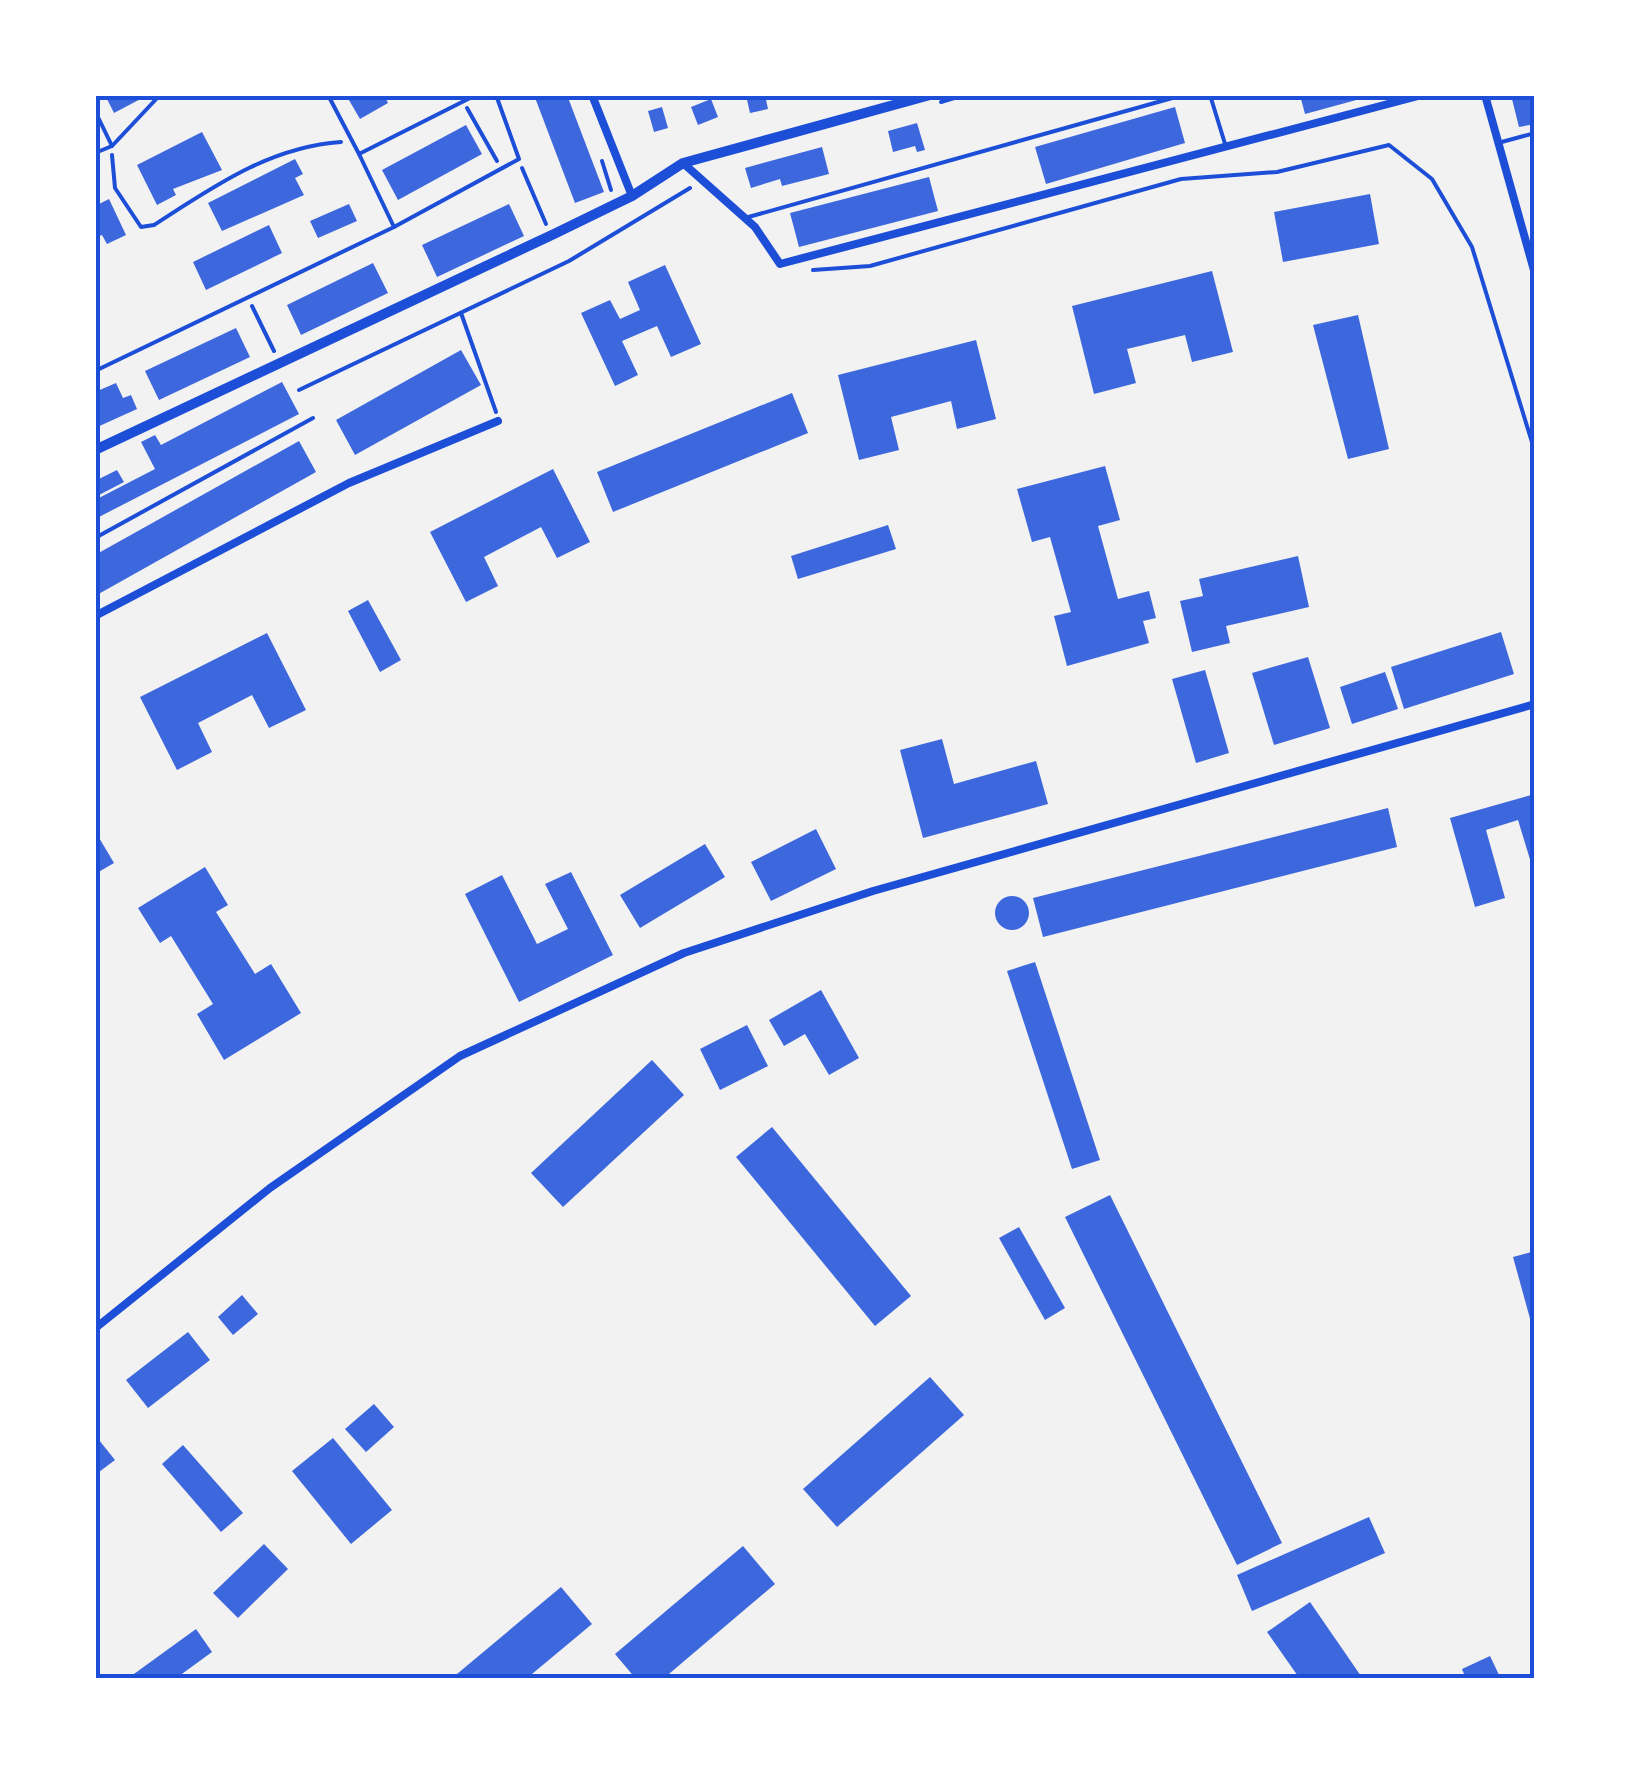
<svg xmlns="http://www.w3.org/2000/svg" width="1630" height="1774" font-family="Ubuntu,sans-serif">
	<rect width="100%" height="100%" fill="#f2f2f2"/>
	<!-- building -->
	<g fill="#3d67dc">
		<path d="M105 95H148L114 113Z"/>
		<path d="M346 95H384L388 103 360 119Z"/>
		<path d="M534 95H567L604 192 575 203Z"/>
		<path d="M746 95H765L768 109 750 113Z"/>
		<path d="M1300 95H1371V96L1305 114Z"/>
		<path d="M1511 95H1535V124L1519 127Z"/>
		<path d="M711 99 718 117 698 125 691 107Z"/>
		<path d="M662 107 668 128 654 132 648 111Z"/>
		<path d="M1175 107 1185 143 1046 184 1035 147Z"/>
		<path d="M917 123 925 150 917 152 915 146 893 152 888 131Z"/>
		<path d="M466 125 482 154 398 200 382 170Z"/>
		<path d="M202 132 222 170 173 189 176 195 157 205 137 165Z"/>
		<path d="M822 147 829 174 782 186 780 179 751 188 745 168Z"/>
		<path d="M295 159 303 174 295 178 304 195 222 231 208 203Z"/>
		<path d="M929 177 938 211 799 247 790 213Z"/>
		<path d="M1370 194 1379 244 1283 262 1274 212Z"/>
		<path d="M109 199 126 235 107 244 102 235 95 238V206Z"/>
		<path d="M349 204 357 221 318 238 310 221Z"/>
		<path d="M509 204 524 236 437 277 422 245Z"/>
		<path d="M269 225 282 253 206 290 193 262Z"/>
		<path d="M373 263 388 293 301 335 287 305Z"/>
		<path d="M665 265 701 344 671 357 657 326 622 341 638 375 615 386 581 313 610 300 620 319 640 310 628 282Z"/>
		<path d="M1212 271 1233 352 1192 362 1185 335 1127 349 1136 383 1094 394 1072 306Z"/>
		<path d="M1358 315 1389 449 1348 459 1313 325Z"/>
		<path d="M236 328 250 357 159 400 145 371Z"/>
		<path d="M976 340 996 419 957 429 951 401 891 417 899 450 859 460 838 375Z"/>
		<path d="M461 350 481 385 355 455 336 420Z"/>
		<path d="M282 382 299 414 95 519V500L155 469 141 442 155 435 161 445Z"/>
		<path d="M116 383 123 398 131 395 137 409 95 428V392Z"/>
		<path d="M792 393 808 433 613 512 597 472Z"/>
		<path d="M299 441 316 472 95 596V555Z"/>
		<path d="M1105 466 1120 520 1098 526 1118 599 1149 591 1156 618 1143 621 1149 643 1067 666 1054 616 1071 612 1050 537 1032 542 1017 489Z"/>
		<path d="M553 469 590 542 557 558 541 527 484 557 498 586 466 602 430 532Z"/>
		<path d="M117 470 124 482 99 495 95 481Z"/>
		<path d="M888 525 896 549 798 579 791 556Z"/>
		<path d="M1298 556 1309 607 1226 626 1230 643 1192 652 1180 601 1203 596 1199 579Z"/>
		<path d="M368 600 401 660 380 672 348 611Z"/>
		<path d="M1501 632 1514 674 1404 709 1391 667Z"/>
		<path d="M267 633 306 710 269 728 252 695 198 723 212 752 177 770 140 697Z"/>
		<path d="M1308 657 1330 728 1274 745 1252 673Z"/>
		<path d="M1205 670 1229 753 1196 763 1172 679Z"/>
		<path d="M1385 672 1398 709 1352 724 1340 687Z"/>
		<path d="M942 739 954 784 1036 761 1048 804 923 838 900 750Z"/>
		<path d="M1535 794V876L1518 820 1486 830 1505 898 1475 907 1450 818Z"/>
		<path d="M1388 808 1397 847 1043 937 1033 898Z"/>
		<path d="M816 829 836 869 771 901 751 862Z"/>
		<path d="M95 831 114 863 95 874Z"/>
		<path d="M705 844 725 877 640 928 620 895Z"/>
		<path d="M205 867 228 905 216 912 255 974 271 964 301 1013 224 1060 197 1014 213 1004 171 936 160 943 138 908Z"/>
		<path d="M571 872 613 955 519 1002 465 894 502 875 537 944 568 929 545 884Z"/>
		<circle cx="1012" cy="913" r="17"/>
		<path d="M1035 962 1100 1160 1072 1169 1007 971Z"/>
		<path d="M821 990 859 1058 829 1075 805 1034 784 1046 769 1020Z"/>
		<path d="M747 1025 768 1066 720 1090 700 1049Z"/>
		<path d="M652 1060 684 1095 563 1207 531 1173Z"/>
		<path d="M772 1127 911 1296 875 1326 736 1157Z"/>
		<path d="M1110 1195 1282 1543 1237 1565 1065 1217Z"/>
		<path d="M1019 1227 1065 1308 1045 1320 999 1238Z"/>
		<path d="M1535 1251V1332L1534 1333 1513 1257Z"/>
		<path d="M242 1295 258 1314 233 1335 218 1317Z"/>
		<path d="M188 1332 210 1360 148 1408 126 1380Z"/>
		<path d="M930 1377 964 1415 837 1527 803 1489Z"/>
		<path d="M374 1404 394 1427 366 1452 345 1429Z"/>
		<path d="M95 1435 115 1460 95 1475Z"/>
		<path d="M333 1438 392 1510 351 1544 292 1471Z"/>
		<path d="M183 1445 243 1513 221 1532 162 1464Z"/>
		<path d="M1369 1517 1385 1553 1252 1611 1237 1575Z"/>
		<path d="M264 1544 288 1569 238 1618 213 1593Z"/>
		<path d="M743 1546 775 1584 663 1679H636L615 1654Z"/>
		<path d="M561 1587 592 1624 526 1679H451Z"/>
		<path d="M1310 1602 1363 1679H1300L1267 1632Z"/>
		<path d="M196 1629 212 1652 175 1679H127Z"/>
		<path d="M1490 1656 1501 1679H1466L1462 1669Z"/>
	</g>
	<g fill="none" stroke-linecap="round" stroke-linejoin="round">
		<!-- path -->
		<g stroke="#1d4ed8" stroke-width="4">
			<path d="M941 102 964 95"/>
			<path d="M467 108 497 161"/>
			<path d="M112 155 115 188 141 227 154 225C213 187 269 147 341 142"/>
			<path d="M602 161 611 190"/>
			<path d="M522 168 546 224"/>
			<path d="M813 270 870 266 1181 179 1277 172 1389 145 1432 179 1472 247 1535 452"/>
			<path d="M252 306 274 351"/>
			<path d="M461 313 496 412"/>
			<path d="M299 390 569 261 690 188"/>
		</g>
		<!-- service -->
		<g stroke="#1d4ed8" stroke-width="4">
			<path d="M328 95 359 154 476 95"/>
			<path d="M1210 95 1226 147"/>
			<path d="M95 111 112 146"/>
			<path d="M1498 143 1535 133"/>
			<path d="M95 153 112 146 160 95"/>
			<path d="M745 218 1183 95"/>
			<path d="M394 227 519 159 496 95"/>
			<path d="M95 371 394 227 359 154"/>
			<path d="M95 538 313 418"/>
		</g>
		<!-- minor -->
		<g stroke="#1d4ed8" stroke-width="8">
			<path d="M592 95 632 196"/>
			<path d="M1485 95 1535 274"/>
			<path d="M683 163 755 227 780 264 1422 95"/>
			<path d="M95 616 349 483 498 421"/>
			<path d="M98 1326 270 1188 460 1056 684 953 873 891 1535 704"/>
		</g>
		<!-- tertiary -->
		<path stroke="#1d4ed8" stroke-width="10" d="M95 450 554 234 632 196 683 163 930 95"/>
	</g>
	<!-- border -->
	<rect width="1630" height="1774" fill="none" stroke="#ffffff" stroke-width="195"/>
	<rect x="98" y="98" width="1434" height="1578" fill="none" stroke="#1d4ed8" stroke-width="4"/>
</svg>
